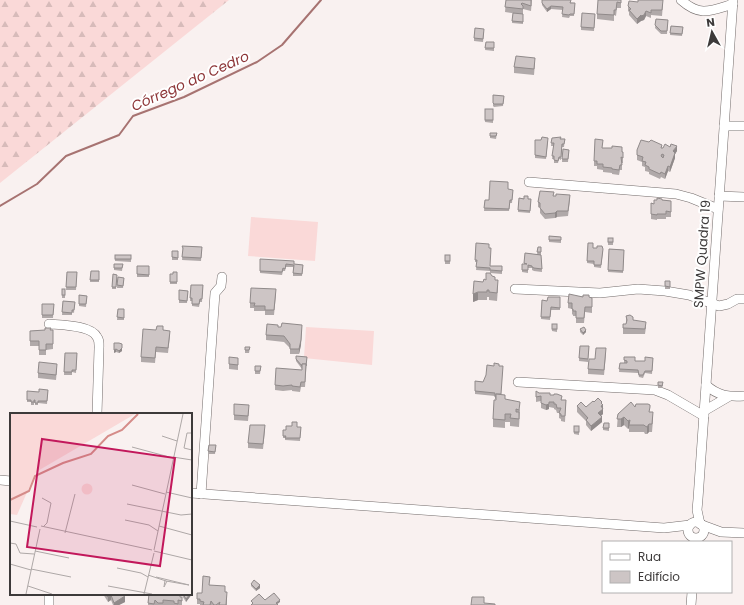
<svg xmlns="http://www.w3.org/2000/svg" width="744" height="605" font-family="Poppins,sans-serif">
	<defs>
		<pattern id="forest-firs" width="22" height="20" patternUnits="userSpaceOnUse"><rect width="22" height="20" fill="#fad9d8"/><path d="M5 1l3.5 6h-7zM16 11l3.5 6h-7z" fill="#d7bbba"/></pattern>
	</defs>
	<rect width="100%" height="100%" fill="#f9f1f0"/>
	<!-- forest -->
	<path fill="url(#forest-firs)" d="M0 0H229L0 183Z"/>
	<!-- pitch -->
	<g fill="#fad9d8">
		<path d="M251 217 318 222 315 261 248 256Z"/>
		<path d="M306 327 374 331 372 365 304 358Z"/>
	</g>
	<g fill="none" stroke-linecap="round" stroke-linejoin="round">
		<!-- stream -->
		<path stroke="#a77371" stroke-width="2" d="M0 206 37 184 66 156 119 135 133 116 184 97 257 62 282 45 321 0"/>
		<!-- minor casing -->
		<g stroke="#736c6b" stroke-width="10">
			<g id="minor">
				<path d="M681 0C700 17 710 11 733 4"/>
				<path d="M724 126H744"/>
				<path d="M529 182 676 194 691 198 718 209"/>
				<path d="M719 196 744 197"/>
				<path d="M515 289 600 293 638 289 665 291 689 295 719 306 728 304 737 299H744"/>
				<path d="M49 324C61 325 91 325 97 337 100 341 99 345 99 349L97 414"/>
				<path d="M518 382 655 390 668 395 704 416"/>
				<path d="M706 385C718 396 729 397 744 396"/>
				<path d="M704 411 728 397"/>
				<path d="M0 480 11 481"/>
				<path d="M191 493 664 528 690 525"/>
				<path d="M201 494 215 293 221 286 222 277"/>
				<circle cx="696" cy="530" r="8"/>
				<path d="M700 524 697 510 698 499 733 0"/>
				<path d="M702 525 721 532 744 533"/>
				<path d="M49 605V594"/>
				<path d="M691 605 692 592"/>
			</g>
		</g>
		<!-- minor -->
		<use href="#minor" stroke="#fff" stroke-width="9"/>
	</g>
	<!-- wall -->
	<g fill="#b0a9a9">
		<path d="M506 0H532L531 11 523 9V24L512 23 513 13 519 14 505 12Z"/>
		<path d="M542 0 575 3 574 16H570L569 18 562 17 563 10 551 9 547 12 542 5Z"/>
		<path d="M621 0V8H617L616 16 614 15V21L597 19V14Z"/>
		<path d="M663 4 662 16 651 15V18L646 16 644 20 641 21 637 24 629 15V12L628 11V6Z"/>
		<path d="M595 14 594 31 581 30V27Z"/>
		<path d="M656 19 668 20 667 34H661L655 28Z"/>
		<path d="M671 26 683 27 682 36 670 35Z"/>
		<path d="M484 32 483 42 474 41V38Z"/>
		<path d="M486 42H494V51L485 50Z"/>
		<path d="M535 63 534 75 514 73V67Z"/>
		<path d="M493 95 504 96 503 106 494 107 493 106Z"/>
		<path d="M485 109H493V123L485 122Z"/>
		<path d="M490 133H497L496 139 490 138Z"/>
		<path d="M552 138 565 139 564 147H562L561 160 559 159 558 163H554V159H552L554 146H551Z"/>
		<path d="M535 140 548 141 546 159 535 158Z"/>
		<path d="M603 148H612L623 152V163H622V170H620L619 175 612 174V173L603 172V170L597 169V166H594V161Z"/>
		<path d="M662 148 677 151 675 154V158L670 172 668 171 665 179 661 177 660 179 649 174V172L645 171V167L642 166V162L637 160V150Z"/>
		<path d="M563 149 569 150 568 162H562Z"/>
		<path d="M508 190H513L512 203H510L509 211H484L485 200H489Z"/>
		<path d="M554 196 570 200 568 216 557 217 555 218 545 219 540 213V208L538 207V202Z"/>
		<path d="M519 198 531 199 530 213 518 212Z"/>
		<path d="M662 200 671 201V217H666V219H657V220L651 219V203L654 204Z"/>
		<path d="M549 236 561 237V243L549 242Z"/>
		<rect x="608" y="238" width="5" height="7"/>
		<path d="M476 243 489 248 490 266H502V274L490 273V271L476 270 477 262H475Z"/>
		<path d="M588 243 593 248H597L603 251 601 268 594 267V264L587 263Z"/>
		<path d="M182 246 202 247 201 261 182 260 183 250Z"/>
		<path d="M538 247H541V255H537Z"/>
		<path d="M609 249 624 250 623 273 608 272Z"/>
		<rect x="172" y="251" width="6" height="9"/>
		<path d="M525 253 541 255 542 272 534 271 532 270V268H528V273L522 272V264H524Z"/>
		<path d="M115 255H131V262L115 261Z"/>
		<rect x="445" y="255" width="5" height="9"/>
		<path d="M260 259 294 264 303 265 302 276H293V267H286L285 271H283L282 275 260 273Z"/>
		<path d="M114 264H123L122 271 114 270Z"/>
		<rect x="137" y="266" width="12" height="11"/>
		<path d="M91 271H99V282H90Z"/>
		<path d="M67 272H77L76 290H66Z"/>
		<path d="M177 272V284H170V274H173Z"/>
		<path d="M113 274 117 275 116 289H112Z"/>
		<path d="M118 277 124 278 123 288H117Z"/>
		<path d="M495 280 498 288 497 301 489 300V297H487V300H478L473 302 483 282Z"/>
		<rect x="665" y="281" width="5" height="8"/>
		<path d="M191 285H203L202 302H200L199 307 192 306V301H190Z"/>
		<rect x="62" y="289" width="3" height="9"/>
		<path d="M179 290 188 291 187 303H179Z"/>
		<path d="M276 294 274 315H265V311H254V308H250V303Z"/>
		<path d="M79 295 87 296 86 307 79 306Z"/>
		<path d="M560 297V310H551L550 320 541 319 542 300 547 301Z"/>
		<path d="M583 297H589L592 303V313L585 312 584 323H576V316H573V315L572 314V309L568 308V303Z"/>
		<path d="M63 301 75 302 74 313 72 312V315H62Z"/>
		<path d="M42 304H54L53 318H42Z"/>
		<path d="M118 309H124V320H117Z"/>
		<path d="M626 316 646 327 645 334H623V324H626Z"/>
		<path d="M552 324H557V332L552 331Z"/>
		<path d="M278 327 301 345 299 354H290V348L284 342 266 340V335Z"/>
		<path d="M580 329 586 332 583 335 580 332Z"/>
		<path d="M53 330V349L46 350V355H39V346H30V331Z"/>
		<path d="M163 330 170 336 168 353 156 352 155 363 141 362V357Z"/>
		<path d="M119 343 122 351 119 353 116 352 114 353Z"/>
		<path d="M580 346H589L588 362 579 361Z"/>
		<path d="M245 347H250L249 353H245Z"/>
		<path d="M65 353H77L76 373 72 372V375H64Z"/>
		<path d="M606 354 604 375 588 374V369L595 359Z"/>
		<path d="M296 356 307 357 305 387H301L300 392 292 391V390L283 391 275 390V385L302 370V369L296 361Z"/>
		<path d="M624 357 635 361H645L653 358 652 374 645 373 643 378 639 377 638 373 619 372 620 363H624Z"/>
		<path d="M238 358V370L229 369V364Z"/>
		<path d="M255 366H261L260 374H255Z"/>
		<path d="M499 366 501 394 505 400 520 410 519 427 510 426V422H505V428L493 427V419L496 399H495V396L475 394V381L483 382Z"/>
		<path d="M57 369 56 380 38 378V373Z"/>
		<path d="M658 382 663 385 662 388H658Z"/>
		<path d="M48 390 47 404 38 403V405H35V403H34V405H31V402H27V400L39 392Z"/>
		<path d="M536 391 539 393 550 395 562 400H566L565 422 561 421V419L559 418V413H557L556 410 554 409V408L549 407V409L546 410 541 408V401L536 402Z"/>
		<path d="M594 402 602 404 603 405V414L601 416 602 422 591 431 586 425V421L577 412V406L586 407Z"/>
		<path d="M635 407 650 412 653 420 652 432H649L647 434H645L644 432H629V428L628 429 624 425 621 427H617L618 414Z"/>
		<path d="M249 410 248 421 234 420V415Z"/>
		<path d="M609 423V431L603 430V428Z"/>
		<path d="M574 426H579V435L574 434Z"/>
		<path d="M297 427H301L300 441 285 440V438H283V430H286Z"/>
		<path d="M265 430 263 449 248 448V443Z"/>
		<path d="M209 445H216L215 454H208Z"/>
		<path d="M251 584 260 588 256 591 251 586Z"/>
		<path d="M210 585 225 592 227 597V605H200V604H197V599Z"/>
		<path d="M103 594H124L125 602 119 605H113L111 600 108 602Z"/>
		<path d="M149 594H179L180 597H182V605H148Z"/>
		<path d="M181 594H192L186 602Z"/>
	</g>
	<!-- shaded-wall -->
	<g fill="#908a8a">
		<path d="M551 6V9L547 12V9Z"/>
		<path d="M646 11V16L644 20 641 21V16Z"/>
		<path d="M641 15V21L637 24V19Z"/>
		<path d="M677 146V151L675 154V158L670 172V167L673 151Z"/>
		<path d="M668 166V171L665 179V174Z"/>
		<path d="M557 211V217L555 218V213Z"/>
		<path d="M478 292V300L473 302V294Z"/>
		<path d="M302 325 301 345 299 354V349Z"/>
		<path d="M586 330V332L583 335V333Z"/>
		<path d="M122 348V351L119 353V351Z"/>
		<path d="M116 349V352L114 353V350Z"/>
		<path d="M602 402V406L603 405V414L598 418V413L601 403Z"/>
		<path d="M549 404V409L546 410V405Z"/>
		<path d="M602 417V422L591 431V426Z"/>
		<path d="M624 417V425L621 427V419Z"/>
		<path d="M630 420 629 428 628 429V421Z"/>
		<path d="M649 424V432L647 434V427Z"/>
		<path d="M260 585V588L256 591V589Z"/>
		<path d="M192 591V594L186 602V599L190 594H191V593Z"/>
		<path d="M111 595V600L108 602V597Z"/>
		<path d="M125 596V602L119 605H114V603Z"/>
		<path d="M280 600V602L276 605V603Z"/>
	</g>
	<!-- building -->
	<g fill="#cdc5c5" stroke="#908a8a" fill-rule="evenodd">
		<path d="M506 0H531V6L522 3 521 4 523 6V9L505 7Z"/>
		<path d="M542 0H571L570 3H575L574 14H570L569 15 562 14 563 7 551 6 547 9 542 3Z"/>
		<path d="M598 0H621V3L617 2 616 10H614V15L597 14Z"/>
		<path d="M638 0H663L662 10H651V13L646 11 644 15 641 16V15L637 19 629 10 631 9 628 6 629 1 638 2Z"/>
		<path d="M513 13 523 14V22L512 21Z"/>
		<path d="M582 13 595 14 594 28 581 27Z"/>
		<path d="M656 19 668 20 667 31H661L655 25Z"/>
		<path d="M671 26 683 27 682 34 670 33Z"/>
		<path d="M475 28 484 29 483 39 474 38Z"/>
		<path d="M486 42H494V48H485Z"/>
		<path d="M516 56 535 58 534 69 514 67Z"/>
		<path d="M493 95 504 96 503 104H494L493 103Z"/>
		<rect x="485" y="109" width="8" height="11"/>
		<path d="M490 133H497L496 136H490Z"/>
		<path d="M542 137 548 138 546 157 535 155V140H541Z"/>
		<path d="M561 137 560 139H565L564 144H562L561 157H559L558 161 554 160V156H552L554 143H551L552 138Z"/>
		<path d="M595 139 603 140 602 148H612V146L622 147V152H623V158L621 157 622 165H620L619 170 612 169V168L603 167V164H597V161H594Z"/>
		<path d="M641 140 649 142 651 140 662 145 661 148H663L665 144 670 147 671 144 677 146 673 151 675 153 670 167 668 166 665 174 661 172 660 174 649 169V167L645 165 646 162 642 161 643 157 637 155V150ZM662 154 664 155 663 158 661 156Z"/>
		<path d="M563 149 569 150 568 159H562Z"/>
		<path d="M490 181 508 182V189L513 190 512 200H510L509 209 484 208 485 200H489Z"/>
		<path d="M540 191 554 192 553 196H556V194L570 195 568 211H557L555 213 545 214 540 208V203L538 202Z"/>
		<path d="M524 196H528V199H531L530 211 518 210 519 198 524 199Z"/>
		<path d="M657 198 662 199V200L671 201V212L666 211V214H657V215L651 214V203L654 204V200H657Z"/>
		<path d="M549 236 561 237V240H549Z"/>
		<rect x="608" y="238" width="5" height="4"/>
		<path d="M476 243 489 244V248H491L490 266H502V271L490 270V268L476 267 477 260H475Z"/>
		<path d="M588 243H593V248H597V246H602L603 249 601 265H594V261H587Z"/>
		<path d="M182 246 202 247 201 258 182 257 183 248Z"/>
		<path d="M538 247H541V252H537Z"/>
		<path d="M609 249 624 250 623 271 608 270Z"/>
		<path d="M172 251H178V258L172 257Z"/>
		<path d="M525 253 541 255 542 269 534 268 532 267V266L528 265V270H522V264H527L524 263Z"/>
		<rect x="115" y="255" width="16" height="4"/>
		<rect x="445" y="255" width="5" height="6"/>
		<path d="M260 259 294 261V264L303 265 302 274 293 273 294 265 286 264 285 269 283 268 282 272 260 271Z"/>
		<path d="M114 264H123L122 268H114Z"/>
		<path d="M137 266H149V275L137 274Z"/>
		<path d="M91 271H99V280H90Z"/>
		<path d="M67 272H77L76 287H66Z"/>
		<path d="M173 272H177V282H170V274H173Z"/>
		<path d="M486 273H490L492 276 495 277V280H498L497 293 489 292V290H487V292H478L473 294 474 281 483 282 484 279 486 280Z"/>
		<path d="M113 274 117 275 116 287H112Z"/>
		<path d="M118 277 124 278 123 286 117 285Z"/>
		<path d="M665 281H670V287L665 286Z"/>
		<path d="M191 285H203L202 299H200L199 304H192V298H190Z"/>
		<path d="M251 288 276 289 274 310H265V306H254L255 303H250Z"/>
		<rect x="62" y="289" width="3" height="6"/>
		<path d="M179 290 188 291 187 301 179 300Z"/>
		<path d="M569 294 583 297V295H589V297L592 298V307H585L584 318H576V311H573V309H572V303H568Z"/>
		<path d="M79 295 87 296 86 304H79Z"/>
		<path d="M548 297H560V308L551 307 550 317H541L542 300 547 301Z"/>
		<path d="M63 301 75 302 74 310H72V313L62 312Z"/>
		<path d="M42 304H54L53 315H42Z"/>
		<path d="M118 309H124V318L117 317Z"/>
		<path d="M630 315 633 317V320L646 322 645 329 623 328V324H626L627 320 626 316Z"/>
		<path d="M282 323 302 325 301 340 299 349H290V344L284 336 266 335 267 324 278 325V327H281Z"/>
		<rect x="552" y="324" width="5" height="5"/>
		<path d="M157 326H163V330L170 331 168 348 156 347 155 358 141 357 143 329 156 330Z"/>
		<path d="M584 327 586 330 583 333 580 329Z"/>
		<path d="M45 328H51L50 330H53V344H46V350H39V341H30V331L45 330Z"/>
		<path d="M114 343H119L122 344V348L119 351 116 349 114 350Z"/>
		<path d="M580 346H589L588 359 579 358Z"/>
		<path d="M245 347H250L249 350H245Z"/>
		<path d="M596 348H606L604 370 588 369 589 359H595Z"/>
		<path d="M65 353H77L76 370H72V372H64Z"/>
		<path d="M296 356 307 357 306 366V364H302V366L296 359Z"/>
		<path d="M229 357 238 358V365L229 364Z"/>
		<path d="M624 357H635V361H645V357L653 358 652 371H645L643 375H639L638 370 619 369 620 363H627V361L624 360Z"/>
		<path d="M39 362 57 364 56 375 38 373Z"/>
		<path d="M494 363 499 364V366H503L501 394H496V397H495V393L475 391V381L483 382 486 375 487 365 494 366Z"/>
		<path d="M302 364H306L305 382H301L300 387 292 386V385L283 386 275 385 276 368 302 370Z"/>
		<path d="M255 366H261L260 371H255Z"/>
		<path d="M658 382H663L662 386 658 385Z"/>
		<path d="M39 389 48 390 47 401H38V403H35V400H34V402H31V400H27V391L39 392Z"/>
		<path d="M536 391 539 393H550V395H554V394H557L562 396 561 400H566L565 416H561V414L559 413 561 408H557L556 404H554V402H549V404L546 405 541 403V396L536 397Z"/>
		<path d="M496 394 505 395V399L520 402 519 410 516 409V412H519V419L510 418 511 414H505V420L493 419 494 400H496Z"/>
		<path d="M598 398 602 402 601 403 603 405 601 406 603 409 598 413 602 417 591 426 586 420 588 418 577 406 581 402 586 407 593 401 594 402Z"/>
		<path d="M631 402 635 407 636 404H648L650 405V407L649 412H653L652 424H649L647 427 645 426 644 425H629L630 420 628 421 624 417 621 419H617L618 414Z"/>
		<path d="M234 404 249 405 248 416 234 415Z"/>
		<path d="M292 422H297V427H301L300 438H285L286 436H283V430H286V426H292Z"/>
		<path d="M604 423H609V428H603Z"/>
		<path d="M250 425H265L263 444 248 443Z"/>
		<rect x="574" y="426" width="5" height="6"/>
		<path d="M209 445H216L215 452 208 451Z"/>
		<path d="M203 576 210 577 209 585 225 586V592H227L226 605H219L220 602 216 605H214L211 601 210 605H203L204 602 200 601V599H197V593H202Z"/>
		<path d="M254 580 260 585 256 589 251 584Z"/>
		<path d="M274 593 280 600 276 603 278 605H251L253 603 251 601 259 594 265 600Z"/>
		<path d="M106 594H124L125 596 114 603 111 595 108 597Z"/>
		<path d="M149 594H178V595H180V597H182V601L178 600V604L174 603V601L163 600V603H158L155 600 154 604 148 603Z"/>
		<path d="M183 594H190L186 599Z"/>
		<path d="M472 597H484V603L495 604V605H471Z"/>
	</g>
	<g text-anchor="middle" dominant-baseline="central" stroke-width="4" stroke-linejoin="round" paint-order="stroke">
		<!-- street labels -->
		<g font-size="13" fill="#3d3a3a" stroke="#fff">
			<text transform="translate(702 254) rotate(-86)">SMPW Quadra 19</text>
		</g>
		<!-- water labels -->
		<g font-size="14" font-style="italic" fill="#8d3537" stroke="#fff">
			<text transform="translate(190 81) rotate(-24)">Córrego do Cedro</text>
		</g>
	</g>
	<!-- overview -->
	<g transform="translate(10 413)">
		<rect width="182" height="182" fill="#f9f1f0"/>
		<path d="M0 1H125L26 59 7 102 0 101Z" fill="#fad9d8"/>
		<path d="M71.5 76a5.5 5.5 0 1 1 11 0a5.5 5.5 0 1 1-11 0Z" fill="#fad9d8"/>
		<path fill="none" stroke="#d58c89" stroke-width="2" d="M0 87 19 78 25 63 53 50 81 41 98 23 112 17 128 1"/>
		<path fill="none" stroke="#aea8a7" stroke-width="1" d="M182 20H177L174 35 182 37M152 23 167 28M122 34 163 45M163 44 182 47M122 72 155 81M156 79 182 85M32 85 41 90 37 110 33 114M117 91 171 102 182 101M115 107 139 112 148 118M0 108 27 114M31 113 142 137M149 113 182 122M55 120 65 81M0 130 6 131 10 140 24 141M144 137 173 1M25 138 59 145M144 138 182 147M0 151 21 157M107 155 131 160 138 164M21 156 61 164M138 162 156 168 179 172 146 164M155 167 154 174 157 168M18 173 42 181M98 173 142 181M16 181 30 116M134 181 144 140"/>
		<path fill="#c2185b" fill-opacity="0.15" stroke="#c2185b" stroke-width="2" d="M32 26 165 45 150 153 17 134Z"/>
		<rect width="182" height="182" fill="none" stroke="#3d3a3a" stroke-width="2"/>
	</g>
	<!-- legend -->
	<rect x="602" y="541" width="130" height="52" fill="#ffffff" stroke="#b1b0b0"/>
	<rect x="610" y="554" width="20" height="6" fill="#ffffff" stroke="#b1b0b0"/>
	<text x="638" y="561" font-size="12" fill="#3d3a3a">Rua</text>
	<rect x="610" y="571" width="20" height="12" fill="#cdc5c5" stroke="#b1b0b0"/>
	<text x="638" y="581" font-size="12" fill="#3d3a3a">Edifício</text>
	<!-- north arrow -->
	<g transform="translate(712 32) rotate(352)" stroke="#ffffff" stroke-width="3" paint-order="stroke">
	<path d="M0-3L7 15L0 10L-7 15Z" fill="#3d3a3a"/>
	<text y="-6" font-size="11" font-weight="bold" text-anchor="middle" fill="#3d3a3a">N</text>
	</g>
</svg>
